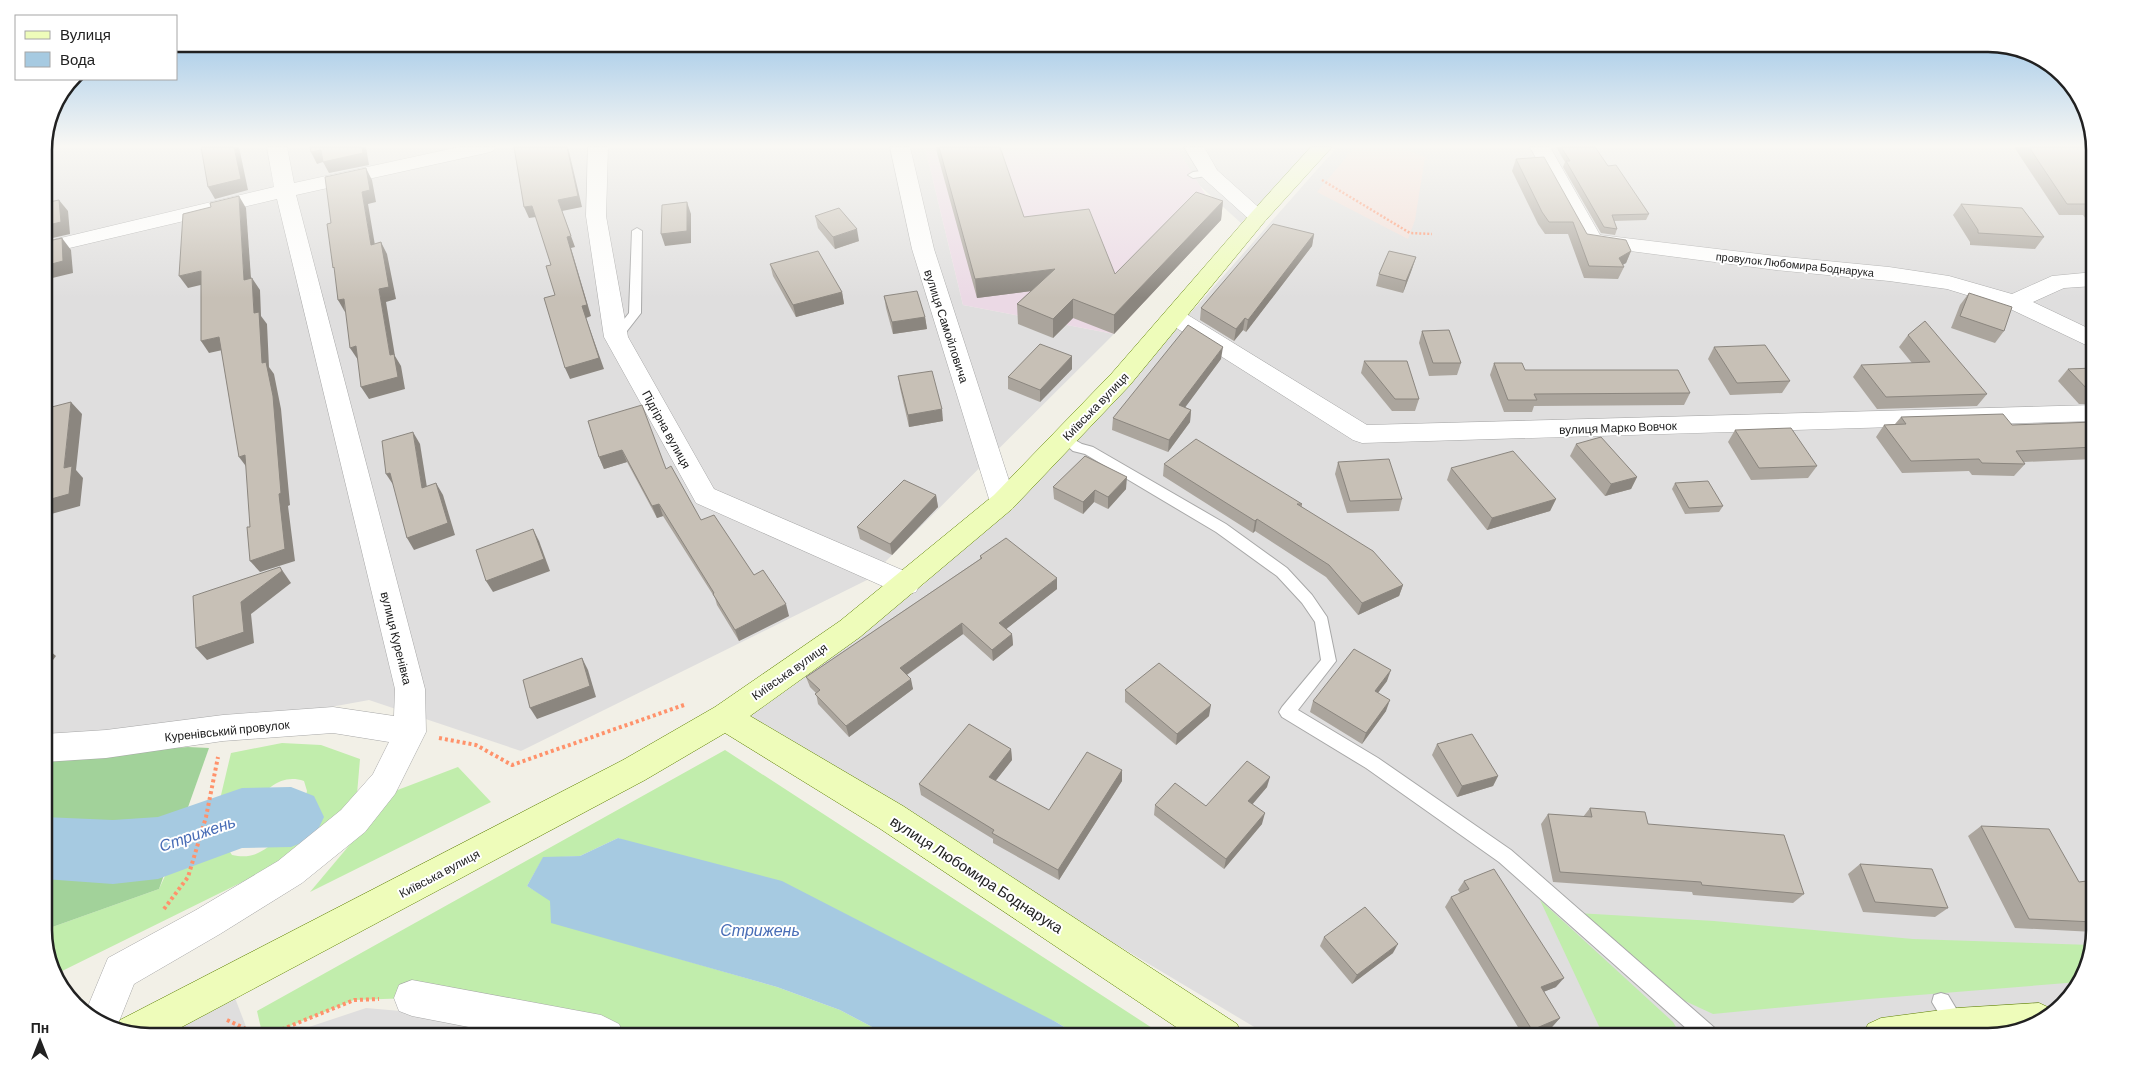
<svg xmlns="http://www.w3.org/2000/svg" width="2138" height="1081" font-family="Barlow,sans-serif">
	<rect width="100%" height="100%" fill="#f2f0e7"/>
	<!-- residential -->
	<g fill="#dfdede">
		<path d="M44 147H925L963 305 1114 334 867 580 521 751 369 700 57 757H44Z"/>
		<path d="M1176 147H1314L1241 223 1200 186Z"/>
		<path d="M1337 147H2094V931L2083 978 2050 1016 1864 1037H1271L739 719 923 585 985 527 1079 435 1204 298Z"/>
		<path d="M235 998 250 1037H163Z"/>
		<path d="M366 1008 412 1012 529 1037H279Z"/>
	</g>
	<!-- commercial -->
	<path fill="#f2dcd6" d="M1355 147H1400L1425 157 1415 220 1408 239 1317 192Z"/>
	<!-- industrial -->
	<path fill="#ebd9e5" d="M925 147H1176L1221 220 1114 334 963 305Z"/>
	<!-- grass -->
	<g fill="#c1edac">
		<path d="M282 743 321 745 360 759 356 806 309 849 56 974 44 938V930L159 889 181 841 233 830C228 840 225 845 232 855 246 858 256 856 268 847L305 799 307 791 304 781C279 773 264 792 250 809L217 812 231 753Z"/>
		<path d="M725 750 1166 1037H1081L1056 1022 618 838 580 856 543 858 527 886 621 942 777 987 840 1010 891 1037H610L412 998 354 1000 263 1037 257 1011Z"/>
		<path d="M458 767 491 802 310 892 395 791Z"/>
		<path d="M1540 900 1673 1022 1677 1029 1674 1033 1659 1037H1604Z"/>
		<path d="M1577 913 1714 921 1913 939 2091 945 2083 978 2079 982 1869 999 1713 1014 1685 1001 1648 973Z"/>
	</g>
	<!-- forest -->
	<path fill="#a2d29a" d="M188 747 209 748 159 889 44 930V757Z"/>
	<!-- water -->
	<path fill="#a6cae1" d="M618 838 782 881 1056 1022 1081 1037H891L840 1010 777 987 551 923 550 901 527 886 543 857 580 856Z"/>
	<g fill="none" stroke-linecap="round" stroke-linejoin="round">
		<!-- river -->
		<path fill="#a6cae1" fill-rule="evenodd" d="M291 787 314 796 324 817 314 838 291 847 242 848 158 879 113 884 44 879V817L113 820 158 817 242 788Z"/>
		<!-- lane casing -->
		<g stroke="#a8a8a8" stroke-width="2">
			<g id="lane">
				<path d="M1209 170 1214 173 1213 175 1193 178 1188 175 1193 172Z"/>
				<path d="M637 228 642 231 641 313 620 340 616 341 610 337 629 313 632 231Z"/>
				<path d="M1064 434 1082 444 1093 447 1226 524 1287 568 1312 595 1327 617 1336 661 1298 710 1378 758 1511 850 1717 1030 1719 1037H1696L1499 862 1366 768 1282 717 1279 712 1282 707 1321 660 1315 622 1302 603 1277 576 1216 532 1085 454 1073 451 1058 438 1060 435Z"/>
				<path d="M1941 993 1948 995 1973 1037H1953L1932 1002 1934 995Z"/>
			</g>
		</g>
		<!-- street casing -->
		<g stroke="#a8a8a8" stroke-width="1">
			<g id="street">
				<path d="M267 147H287L294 183 459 147H496L493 151 486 153 296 195 425 689 426 732 395 794 365 832 302 883 220 934 134 984 116 1029 103 1026 86 1011 108 958 196 910 278 861 341 810 373 774 389 742 333 733 223 741 106 758 44 762V734L106 730 223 715 333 707 394 716 395 689 277 199 44 254V242L274 187Z"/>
				<path d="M588 147H608L606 216 628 337 714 489 916 576 920 584 916 592 906 595 896 592 696 503 604 337 586 216Z"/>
				<path d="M890 147H910L934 249 1016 502 1012 509 1003 512 994 509 990 502 912 249Z"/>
				<path d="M1184 147H1204L1217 170 1265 213 1268 217 1265 221 1258 223 1251 221 1202 177Z"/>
				<path d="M1530 147H1550L1600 235 1776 256 1889 267 1949 276 2012 294 2052 276 2094 272V286L2064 288 2033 302 2094 331V347L2086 345 2006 307 1947 289 1889 281 1776 270 1584 245Z"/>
				<path d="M1175 310 1183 312 1367 425 2094 405V421L1362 443 1353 440 1167 322 1164 317 1167 312Z"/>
				<path d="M412 980 601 1015 619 1024 625 1037H520L412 1016 399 1011 394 998 399 985Z"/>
			</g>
		</g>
		<!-- secondary casing -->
		<g stroke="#5d8000" stroke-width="1">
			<g id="secondary">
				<path d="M1311 147H1332L1265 221 1130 385 1012 509 860 637 750 716 903 806 1237 1024 1243 1037H1191L879 828 725 733 645 780 163 1037H150L116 1029 120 1020 623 760 715 707 840 621 994 495 1112 373 1251 213Z"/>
				<path d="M2039 1003 2052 1009 2053 1012 2047 1019 1988 1037H1862L1868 1024 1881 1018 1957 1008Z"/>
			</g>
		</g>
		<!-- path-far1 -->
		<path stroke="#ff926b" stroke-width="2.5" stroke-dasharray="2 2" stroke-linecap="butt" d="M1322 180 1410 233 1432 234"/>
		<!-- path -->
		<g stroke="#ff926b" stroke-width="4" stroke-dasharray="3 3" stroke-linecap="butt">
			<path d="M439 738 476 745 512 765 684 705"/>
			<path d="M164 909 188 877 206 817 218 757"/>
			<path d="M227 1020 263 1037 354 1000 379 999"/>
		</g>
		<!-- lane -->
		<use href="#lane" fill="#fff" fill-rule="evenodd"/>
		<!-- street -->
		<use href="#street" fill="#fff" fill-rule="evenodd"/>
		<!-- secondary -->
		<use href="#secondary" fill="#eefcba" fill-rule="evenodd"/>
	</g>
	<!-- wall -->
	<g fill="#aba59d">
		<path d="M936 147H1000L1024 217 1115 274 1223 201 1221 220 1114 334 1073 318 1053 338 1018 324 1017 304 1031 291 977 298 937 153Z"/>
		<path d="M1556 147H1595L1608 166 1649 214 1646 220 1614 221 1617 229 1615 235 1601 233 1563 167 1565 162Z"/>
		<path d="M2014 147H2089L2094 154V229L2083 215H2059Z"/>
		<path d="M1516 159 1587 234 1631 251 1626 263 1622 265 1624 267 1618 279 1584 278 1568 234H1545L1538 224 1512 171Z"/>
		<path d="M1961 204 2044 237 2035 249 1970 245V242L1953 215Z"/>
		<path d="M815 216 859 241 835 249 818 228Z"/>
		<path d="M1314 234 1312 246 1246 332 1243 330 1234 341 1200 320 1201 308Z"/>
		<path d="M1416 257 1412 269 1403 293 1376 286 1379 274Z"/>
		<path d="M770 264 842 292 844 304 796 317 773 276Z"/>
		<path d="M1969 293 2004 331 1995 343 1951 328 1960 305Z"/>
		<path d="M884 296 925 317 927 329 893 334 886 308Z"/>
		<path d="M1422 331 1461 363 1457 375 1429 376 1419 343Z"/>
		<path d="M1908 335 1987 394 1977 406 1877 409 1853 377 1861 365 1912 363 1899 347Z"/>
		<path d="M1714 347 1790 381 1782 393 1730 395 1708 359Z"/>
		<path d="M1072 356V369L1040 402 1008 389V377Z"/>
		<path d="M1221 359 1185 407 1191 410 1190 422 1168 452 1112 430 1113 418Z"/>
		<path d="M1364 361 1419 399 1415 411H1392L1361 373Z"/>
		<path d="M1494 363 1525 370 1690 393 1684 405 1534 406 1532 412H1504L1490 375Z"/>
		<path d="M2094 368V404H2079L2058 381 2068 369Z"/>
		<path d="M898 376 943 421 909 427 900 388Z"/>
		<path d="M1901 417 2012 425 2094 422V459L2024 462 2025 464 2014 476 1972 475 1969 471 1902 473 1876 437 1884 425 1895 424Z"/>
		<path d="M588 421 666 469 701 520 754 575 789 616 739 641 717 605 715 598 663 516 657 518 627 462 604 469 599 457Z"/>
		<path d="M1735 430 1817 466 1808 478 1751 480 1728 442Z"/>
		<path d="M1576 444 1637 477 1631 489 1605 496 1570 456Z"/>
		<path d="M1338 462 1402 499 1399 511 1347 513 1335 474Z"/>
		<path d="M1164 464 1302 504V507L1403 585 1399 596 1358 615 1326 577 1255 531 1253 533 1163 476Z"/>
		<path d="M1451 468 1556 499 1550 511 1487 530 1447 480Z"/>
		<path d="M1675 483 1723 506 1719 512 1685 514 1672 489Z"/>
		<path d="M1053 487 1126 489 1108 509 1094 502 1083 514 1054 499Z"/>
		<path d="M936 495 938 507 892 555 860 539 857 527Z"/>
		<path d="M980 556 1057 589 1006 629 1012 634 1013 645 993 661 963 634 907 675 913 689 849 737 818 704 816 693 810 687 806 677 980 559Z"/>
		<path d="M1387 681 1378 693 1386 711 1362 744 1310 712 1313 701Z"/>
		<path d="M1125 690 1209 716 1176 745 1125 702Z"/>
		<path d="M1437 744 1498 776 1493 786 1457 797 1432 755Z"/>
		<path d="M1011 749 1012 760 995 781 1049 810 1122 770V781L1059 880 993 843V839L921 795 919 784Z"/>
		<path d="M1267 787 1252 804 1262 824 1224 869 1154 815 1155 805 1206 806Z"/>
		<path d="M1590 808 1648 824 1804 894 1793 903 1693 895 1692 892 1553 882 1541 824 1548 814 1583 817Z"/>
		<path d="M1981 826 2079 882 2094 880V932L2015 928 1968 836Z"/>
		<path d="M1860 864 1948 908 1935 917 1863 912 1848 874Z"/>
		<path d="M1464 881 1556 987 1543 992 1560 1018 1552 1027 1526 1037H1524L1445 907 1451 897 1460 893 1458 890Z"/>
		<path d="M1324 937 1393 953 1352 984 1320 946Z"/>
	</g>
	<!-- shaded-wall -->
	<g fill="#8b867f">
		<path d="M234 147H239L248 190 215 199 208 187Z"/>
		<path d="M366 147 369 165 329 173 323 162 317 164 311 152 321 150Z"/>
		<path d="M567 147H568L582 207 562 211 575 247 571 248 591 316 586 318 604 369 570 379 565 368 567 237 558 200Z"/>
		<path d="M366 168 372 180 376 202 368 204 377 257 371 245 362 192Z"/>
		<path d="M239 196 246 208 252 292 244 280Z"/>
		<path d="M59 200 68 211 70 234 44 240V226Z"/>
		<path d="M1223 201 1221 220 1114 334V315Z"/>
		<path d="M687 202 691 214V243L665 246 661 234Z"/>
		<path d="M532 206 536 217 529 218 524 207Z"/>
		<path d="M857 229 859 241 835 249 833 237Z"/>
		<path d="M1314 234 1312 246 1246 332 1248 320Z"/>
		<path d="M62 238 71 250 73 273 44 280V266Z"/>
		<path d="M381 242 387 254 396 299 386 302 395 356 401 366 405 389 369 399 361 387 390 355 379 289Z"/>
		<path d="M1631 251 1626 263 1619 267V258Z"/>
		<path d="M1416 257 1412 269 1403 293 1406 281Z"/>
		<path d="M1055 269V288L977 298 975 279Z"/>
		<path d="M201 271 209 283 188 288 179 276Z"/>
		<path d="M252 278 260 290 261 316 267 324 269 367 274 374 281 409 290 505 288 506 295 561 260 572 250 561 262 363 254 313Z"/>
		<path d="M842 292 844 304 796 317 793 305Z"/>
		<path d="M344 299 345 312 338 300Z"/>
		<path d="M1073 299V318L1053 338V319Z"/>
		<path d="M925 317 927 329 893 334 892 322Z"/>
		<path d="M1245 318 1243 330 1234 341 1236 329Z"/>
		<path d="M219 337 227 349 209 353 201 341Z"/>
		<path d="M356 346 358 360 350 348Z"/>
		<path d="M1223 347 1221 359 1178 417 1179 405Z"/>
		<path d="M1072 356V369L1040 402V390Z"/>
		<path d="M71 402 82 414 76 470 83 478 80 506 44 516V501L64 468Z"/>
		<path d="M942 409 943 421 909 427 908 415Z"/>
		<path d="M1191 410 1190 422 1168 452 1169 440Z"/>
		<path d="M413 432 420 444 429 500 422 488Z"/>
		<path d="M622 450 627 462 604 469 599 457Z"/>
		<path d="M245 455 248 469 239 457Z"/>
		<path d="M390 473 394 486 386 474Z"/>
		<path d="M1127 477 1126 489 1108 509V497Z"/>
		<path d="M1637 477 1631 489 1605 496 1611 484Z"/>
		<path d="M436 483 443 495 455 535 414 550 407 538Z"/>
		<path d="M1095 490 1094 502 1083 514V502Z"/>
		<path d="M936 495 938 507 892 555 890 544Z"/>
		<path d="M1556 499 1550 511 1487 530 1492 518Z"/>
		<path d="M659 504 663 516 657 518 652 506Z"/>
		<path d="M1257 519 1255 531 1253 533 1255 521Z"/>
		<path d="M533 529 539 541 550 571 493 592 486 581Z"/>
		<path d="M280 567 291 583 251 614 254 643 207 660 196 648 241 602Z"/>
		<path d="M1057 578V589L1000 634 999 623Z"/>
		<path d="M1403 585 1399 596 1358 615 1362 603Z"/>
		<path d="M786 604 789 616 739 641 735 630Z"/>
		<path d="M962 623 963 634 902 678 900 668Z"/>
		<path d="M1012 634 1013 645 993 661 992 650Z"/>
		<path d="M44 646 56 656 44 672Z"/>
		<path d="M582 658 588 670 596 697 537 719 530 708Z"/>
		<path d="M1391 670 1387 681 1371 702 1375 691Z"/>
		<path d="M911 679 913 689 849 737 846 726Z"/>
		<path d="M1390 700 1386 711 1362 744 1366 733Z"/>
		<path d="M1211 705 1209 716 1176 745 1177 734Z"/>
		<path d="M1011 749 1012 760 990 788 989 777Z"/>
		<path d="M1122 770V781L1059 880 1058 870Z"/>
		<path d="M1498 776 1493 786 1457 797 1462 786Z"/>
		<path d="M1270 777 1267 787 1246 812 1248 801Z"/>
		<path d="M1265 813 1262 824 1224 869 1226 859Z"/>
		<path d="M1398 944 1393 953 1352 984 1357 975Z"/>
		<path d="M1564 978 1556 987 1533 996 1541 987Z"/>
		<path d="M1560 1018 1552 1027 1525 1037 1532 1030Z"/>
	</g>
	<!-- building -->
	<g fill="#c7c0b6" stroke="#8b867f">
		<path d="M201 147H234L241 179 208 187Z"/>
		<path d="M310 147H362L363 153 323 162 321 150 311 152Z"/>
		<path d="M514 147H567L578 196 558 200 571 236 567 237 587 305 582 306 599 358 565 368 544 298 555 295 546 266 551 265 532 206 524 207Z"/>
		<path d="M939 147H1000L1024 217 1089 209 1115 274 1196 192 1223 201 1114 315 1073 299 1053 319 1017 304 1055 269 975 279Z"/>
		<path d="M1561 147H1595L1608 166 1616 165 1649 214 1612 215 1617 229 1604 227 1566 161H1570Z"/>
		<path d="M2029 147H2089L2094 154V207L2091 204H2067Z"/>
		<path d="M1544 157 1587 234 1626 240 1631 251 1619 258 1624 267 1589 266 1573 222H1549L1542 212 1516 159Z"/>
		<path d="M366 168 370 190 362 192 371 245 381 242 389 287 379 289 390 355 394 354 398 377 361 387 356 346 350 348 344 299 338 300 334 267 333 268 327 224 331 223 325 177Z"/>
		<path d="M239 196 244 280 252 278 254 313 259 312 262 363 266 362 273 396 281 493 279 494 285 549 250 561 247 527H250L245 455 239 457 219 337 201 341V271L179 276 183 214 211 207 210 203Z"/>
		<path d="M59 200 61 222 44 226V203Z"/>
		<path d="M687 202V231L661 234 662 205Z"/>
		<path d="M1961 204 2022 208 2044 237 1978 233V230Z"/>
		<path d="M839 208 857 229 833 237 815 216Z"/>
		<path d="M1273 224 1314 234 1248 320 1245 318 1236 329 1201 308Z"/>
		<path d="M62 238 63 261 44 266V242Z"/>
		<path d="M818 251 842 292 793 305 770 264Z"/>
		<path d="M1389 251 1416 257 1406 281 1379 274Z"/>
		<path d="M917 291 925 317 892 322 884 296Z"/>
		<path d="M1969 293 2012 307 2004 331 1960 316Z"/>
		<path d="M1925 321 1987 394 1886 397 1861 365 1930 362 1908 335Z"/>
		<path d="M1188 325 1223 347 1179 405 1191 410 1169 440 1113 418Z"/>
		<path d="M1449 330 1461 363H1433L1422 331Z"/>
		<path d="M1040 344 1072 356 1040 390 1008 377Z"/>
		<path d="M1765 345 1790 381 1737 383 1714 347Z"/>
		<path d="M1364 361H1407L1419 399H1395Z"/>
		<path d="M1494 363H1522L1525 370H1678L1690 393 1534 394 1537 400H1508Z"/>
		<path d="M2094 368V392L2089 391 2068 369Z"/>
		<path d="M932 371 942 409 908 415 898 376Z"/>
		<path d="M71 402 64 468 72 466 69 494 44 501V409Z"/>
		<path d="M642 405 666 469 671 466 701 520 714 515 754 575 763 570 786 604 735 630 713 594 714 593 659 504 652 506 622 450 599 457 588 421Z"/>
		<path d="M2003 414 2012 425 2094 422V447L2016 451 2025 464 1982 463 1979 459 1911 461 1884 425 1906 424 1901 417Z"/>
		<path d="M1791 428 1817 466 1759 468 1735 430Z"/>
		<path d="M413 432 422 488 436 483 448 523 407 538 390 473 386 474 382 441Z"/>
		<path d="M1601 437 1637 477 1611 484 1576 444Z"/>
		<path d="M1196 439 1302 504H1297L1373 551 1403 585 1362 603 1329 565 1257 519 1255 521 1164 464Z"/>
		<path d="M1513 451 1556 499 1492 518 1451 468Z"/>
		<path d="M1085 456 1127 477 1108 497 1095 490 1083 502 1053 487Z"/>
		<path d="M1389 459 1402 499 1350 501 1338 462Z"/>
		<path d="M904 480 936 495 890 544 857 527Z"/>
		<path d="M1708 481 1723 506 1689 508 1675 483Z"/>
		<path d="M533 529 544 559 486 581 476 550Z"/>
		<path d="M1006 538 1057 578 999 623 1012 634 992 650 962 623 900 668 911 679 846 726 815 694 820 690 806 677 982 558 980 556Z"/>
		<path d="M280 567 282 571 241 602 244 632 196 648 193 596Z"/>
		<path d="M1354 649 1391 670 1375 691 1390 700 1366 733 1313 701Z"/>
		<path d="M582 658 590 686 530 708 523 680Z"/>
		<path d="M1159 663 1211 705 1177 734 1125 690Z"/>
		<path d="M969 724 1011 749 989 777 1049 810 1087 752 1122 770 1058 870 992 833 994 830 919 784Z"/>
		<path d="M1472 734 1498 776 1462 786 1437 744Z"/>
		<path d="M1247 761 1270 777 1248 801 1265 813 1226 859 1155 805 1175 783 1206 806Z"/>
		<path d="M1590 808 1645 812 1648 824 1784 835 1804 894 1702 885 1701 882 1560 872 1548 814 1592 817Z"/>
		<path d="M1981 826 2049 829 2079 882 2094 880V922L2029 919Z"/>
		<path d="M1860 864 1932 869 1948 908 1875 902Z"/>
		<path d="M1494 869 1564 978 1541 987 1560 1018 1532 1030 1451 897 1469 889 1464 881Z"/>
		<path d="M1365 907 1398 944 1357 975 1324 937Z"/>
	</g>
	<!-- sky -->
	<linearGradient id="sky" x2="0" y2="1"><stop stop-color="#8dbde5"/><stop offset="0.49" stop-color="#f9f8f4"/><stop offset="1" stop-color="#f9f8f4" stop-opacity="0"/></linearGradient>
	<rect width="2138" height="298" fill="url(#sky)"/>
	<g text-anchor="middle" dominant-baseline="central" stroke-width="4" stroke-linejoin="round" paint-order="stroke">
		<!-- far-street labels -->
		<g font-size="11" fill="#212121" stroke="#fff">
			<text transform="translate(1795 264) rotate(6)">провулок Любомира Боднарука</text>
		</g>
		<!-- street labels -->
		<g font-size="12" fill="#212121" stroke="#fff">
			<text transform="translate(947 326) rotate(72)">вулиця Самойловича</text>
			<text transform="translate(1095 406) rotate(-46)">Київська вулиця</text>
			<text transform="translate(1618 427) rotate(-2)">вулиця Марко Вовчок</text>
			<text transform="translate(667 429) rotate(61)">Підгірна вулиця</text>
			<text transform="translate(397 638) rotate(76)">вулиця Куренівка</text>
			<text transform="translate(789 671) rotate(-35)">Київська вулиця</text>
			<text transform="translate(227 730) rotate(-6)">Куренівський провулок</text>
			<text transform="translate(439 873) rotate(-28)">Київська вулиця</text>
		</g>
		<!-- near-street labels -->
		<g font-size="15" fill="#212121" stroke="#fff">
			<text transform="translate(977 874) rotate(33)">вулиця Любомира Боднарука</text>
		</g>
		<!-- near-water labels -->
		<g font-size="16" font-style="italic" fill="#486db6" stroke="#fff">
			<text transform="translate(197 833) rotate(-19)">Стрижень</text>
			<text x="760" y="929">Стрижень</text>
		</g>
	</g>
	<!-- crop -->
	<path d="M0 0H2138V1081H0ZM150 52H1988A98 98 0 0 1 2086 150V930A98 98 0 0 1 1988 1028H150A98 98 0 0 1 52 930V150A98 98 0 0 1 150 52Z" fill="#fff" fill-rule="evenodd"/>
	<path fill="none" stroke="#212121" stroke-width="2.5" d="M150 52H1988A98 98 0 0 1 2086 150V930A98 98 0 0 1 1988 1028H150A98 98 0 0 1 52 930V150A98 98 0 0 1 150 52Z"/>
	<!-- legend -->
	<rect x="15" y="15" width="162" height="65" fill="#ffffff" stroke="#a6a6a6"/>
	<rect x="25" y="31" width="25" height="8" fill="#eefcba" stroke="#a6a6a6"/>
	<text x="60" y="40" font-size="15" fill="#212121">Вулиця</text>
	<rect x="25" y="52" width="25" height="15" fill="#a6cae1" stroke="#a6a6a6"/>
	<text x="60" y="65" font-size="15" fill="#212121">Вода</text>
	<!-- north arrow -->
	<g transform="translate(40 1041)" stroke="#ffffff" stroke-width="4" paint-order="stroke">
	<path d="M0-4L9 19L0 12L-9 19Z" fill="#212121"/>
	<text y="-8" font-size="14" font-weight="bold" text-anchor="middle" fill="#212121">Пн</text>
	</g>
</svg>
